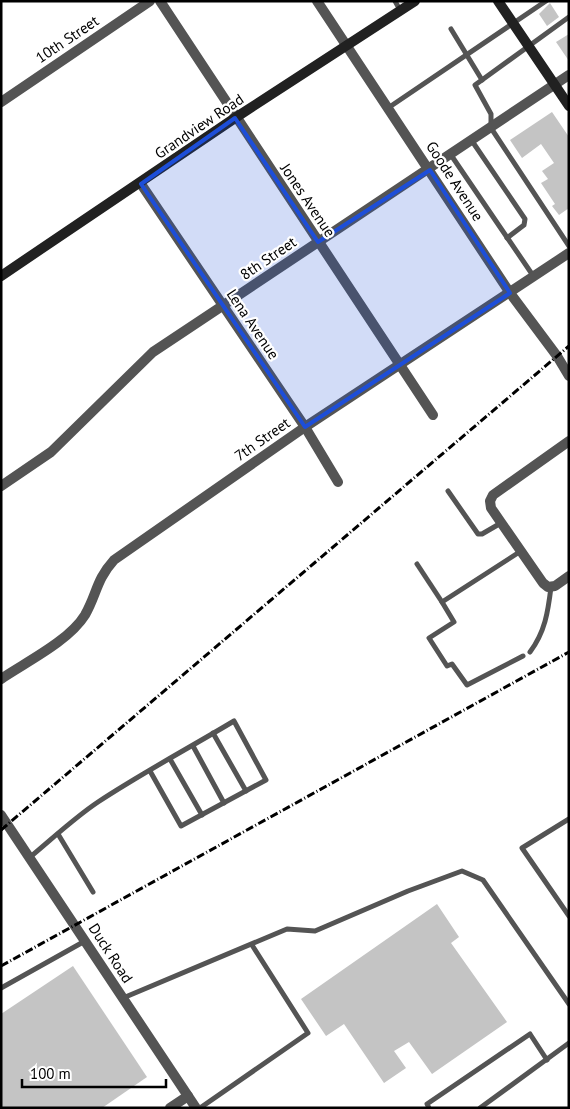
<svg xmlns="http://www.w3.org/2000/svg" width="570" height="1109" font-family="'PT Sans',sans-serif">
	<rect width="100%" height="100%" fill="#fff"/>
	<!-- building -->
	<g fill="#c4c4c4">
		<path d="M550 3 559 17 547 26 539 14Z"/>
		<path d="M569 34V61L556 42Z"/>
		<path d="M552 112 569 137V208L559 215 552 206 555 204 541 183 548 179 542 171 554 163 541 144 522 158 510 140Z"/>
		<path d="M437 904 459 937 451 943 507 1022 432 1074 409 1042 394 1051 406 1068 384 1083 344 1024 326 1036 301 999Z"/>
		<path d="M73 966 147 1077 102 1108H1V1014Z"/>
	</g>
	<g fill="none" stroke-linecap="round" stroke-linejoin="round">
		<!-- lane -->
		<g stroke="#545454" stroke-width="5">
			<path d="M395 1 400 10"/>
			<path d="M569 17 475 85 491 114V128L569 246"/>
			<path d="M451 29 482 80"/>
			<path d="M388 108 546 1"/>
			<path d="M472 141 525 219 524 225 507 238"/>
			<path d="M451 155 534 277"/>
			<path d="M448 491 478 534H482L501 523"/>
			<path d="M521 551 442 602 454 622 429 638 447 666 452 664 467 685 523 656"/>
			<path d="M417 564 442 602"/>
			<path d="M530 652C545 632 548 612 551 587"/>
			<path d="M213 733 246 791"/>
			<path d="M193 746 224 803"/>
			<path d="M170 759 202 815"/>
			<path d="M569 819 522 848 569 916"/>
			<path d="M58 834 93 892"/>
			<path d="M29 858C52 839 74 818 98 802 142 773 189 748 234 721L266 780 181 826 150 771"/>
			<path d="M1 988 85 941"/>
			<path d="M123 998 287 929 315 931 408 891 462 871 483 880 569 1004"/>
			<path d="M200 1108 308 1033 252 945"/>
			<path d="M429 1108 427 1104 530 1034 547 1060"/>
			<path d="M480 1108 569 1043"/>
		</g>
		<!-- street -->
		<g stroke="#545454" stroke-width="10">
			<path d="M160 1 433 415"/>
			<path d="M317 1 510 293 557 356 569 376"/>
			<path d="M1 102 150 1"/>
			<path d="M141 184 305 427 338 482"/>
			<path d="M569 441 493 495 490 501 491 508 543 583 548 587 555 586 569 576"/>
			<path d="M1 486 51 452 153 352 569 75"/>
			<path d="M1 679C26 662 69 641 85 615 97 594 96 580 114 560L305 427 569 253"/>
			<path d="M1 815 196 1108"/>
			<path d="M170 1108 188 1096"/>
		</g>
		<!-- secondary -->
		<g stroke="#212121" stroke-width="10">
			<path d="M498 1 569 106"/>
			<path d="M1 276 235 118 415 1"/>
		</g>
		<!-- rail -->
		<g stroke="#000" stroke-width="3" stroke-dasharray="8 2.5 1 2.5" stroke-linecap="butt">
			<path d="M1 830 569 346"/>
			<path d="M1 966 569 652"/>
		</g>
	</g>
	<!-- marked area -->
	<path fill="#1d4ed8" fill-opacity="0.2" stroke="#1d4ed8" stroke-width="4" stroke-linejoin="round" d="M235 118 318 242 430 170 510 293 305 427 141 184Z"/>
	<g text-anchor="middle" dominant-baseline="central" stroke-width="4.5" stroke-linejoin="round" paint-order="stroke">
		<!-- street labels -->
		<g font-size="15" fill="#000" stroke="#fff">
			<text transform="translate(67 39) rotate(-34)">10th Street</text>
			<text transform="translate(199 126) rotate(-34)">Grandview Road</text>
			<text transform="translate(455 181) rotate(57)">Goode Avenue</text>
			<text transform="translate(308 200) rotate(56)">Jones Avenue</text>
			<text transform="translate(268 258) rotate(-34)">8th Street</text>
			<text transform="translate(253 324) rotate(56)">Lena Avenue</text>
			<text transform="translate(262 439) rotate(-35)">7th Street</text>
			<text transform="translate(111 953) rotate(57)">Duck Road</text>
		</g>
	</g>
	<!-- border -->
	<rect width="570" height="1109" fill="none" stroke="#000000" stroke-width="5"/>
	<!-- scale -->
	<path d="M22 1079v8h144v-8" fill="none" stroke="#000000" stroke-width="2.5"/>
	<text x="30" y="1079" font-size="15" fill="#000000" stroke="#ffffff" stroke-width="4" paint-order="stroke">100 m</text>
</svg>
